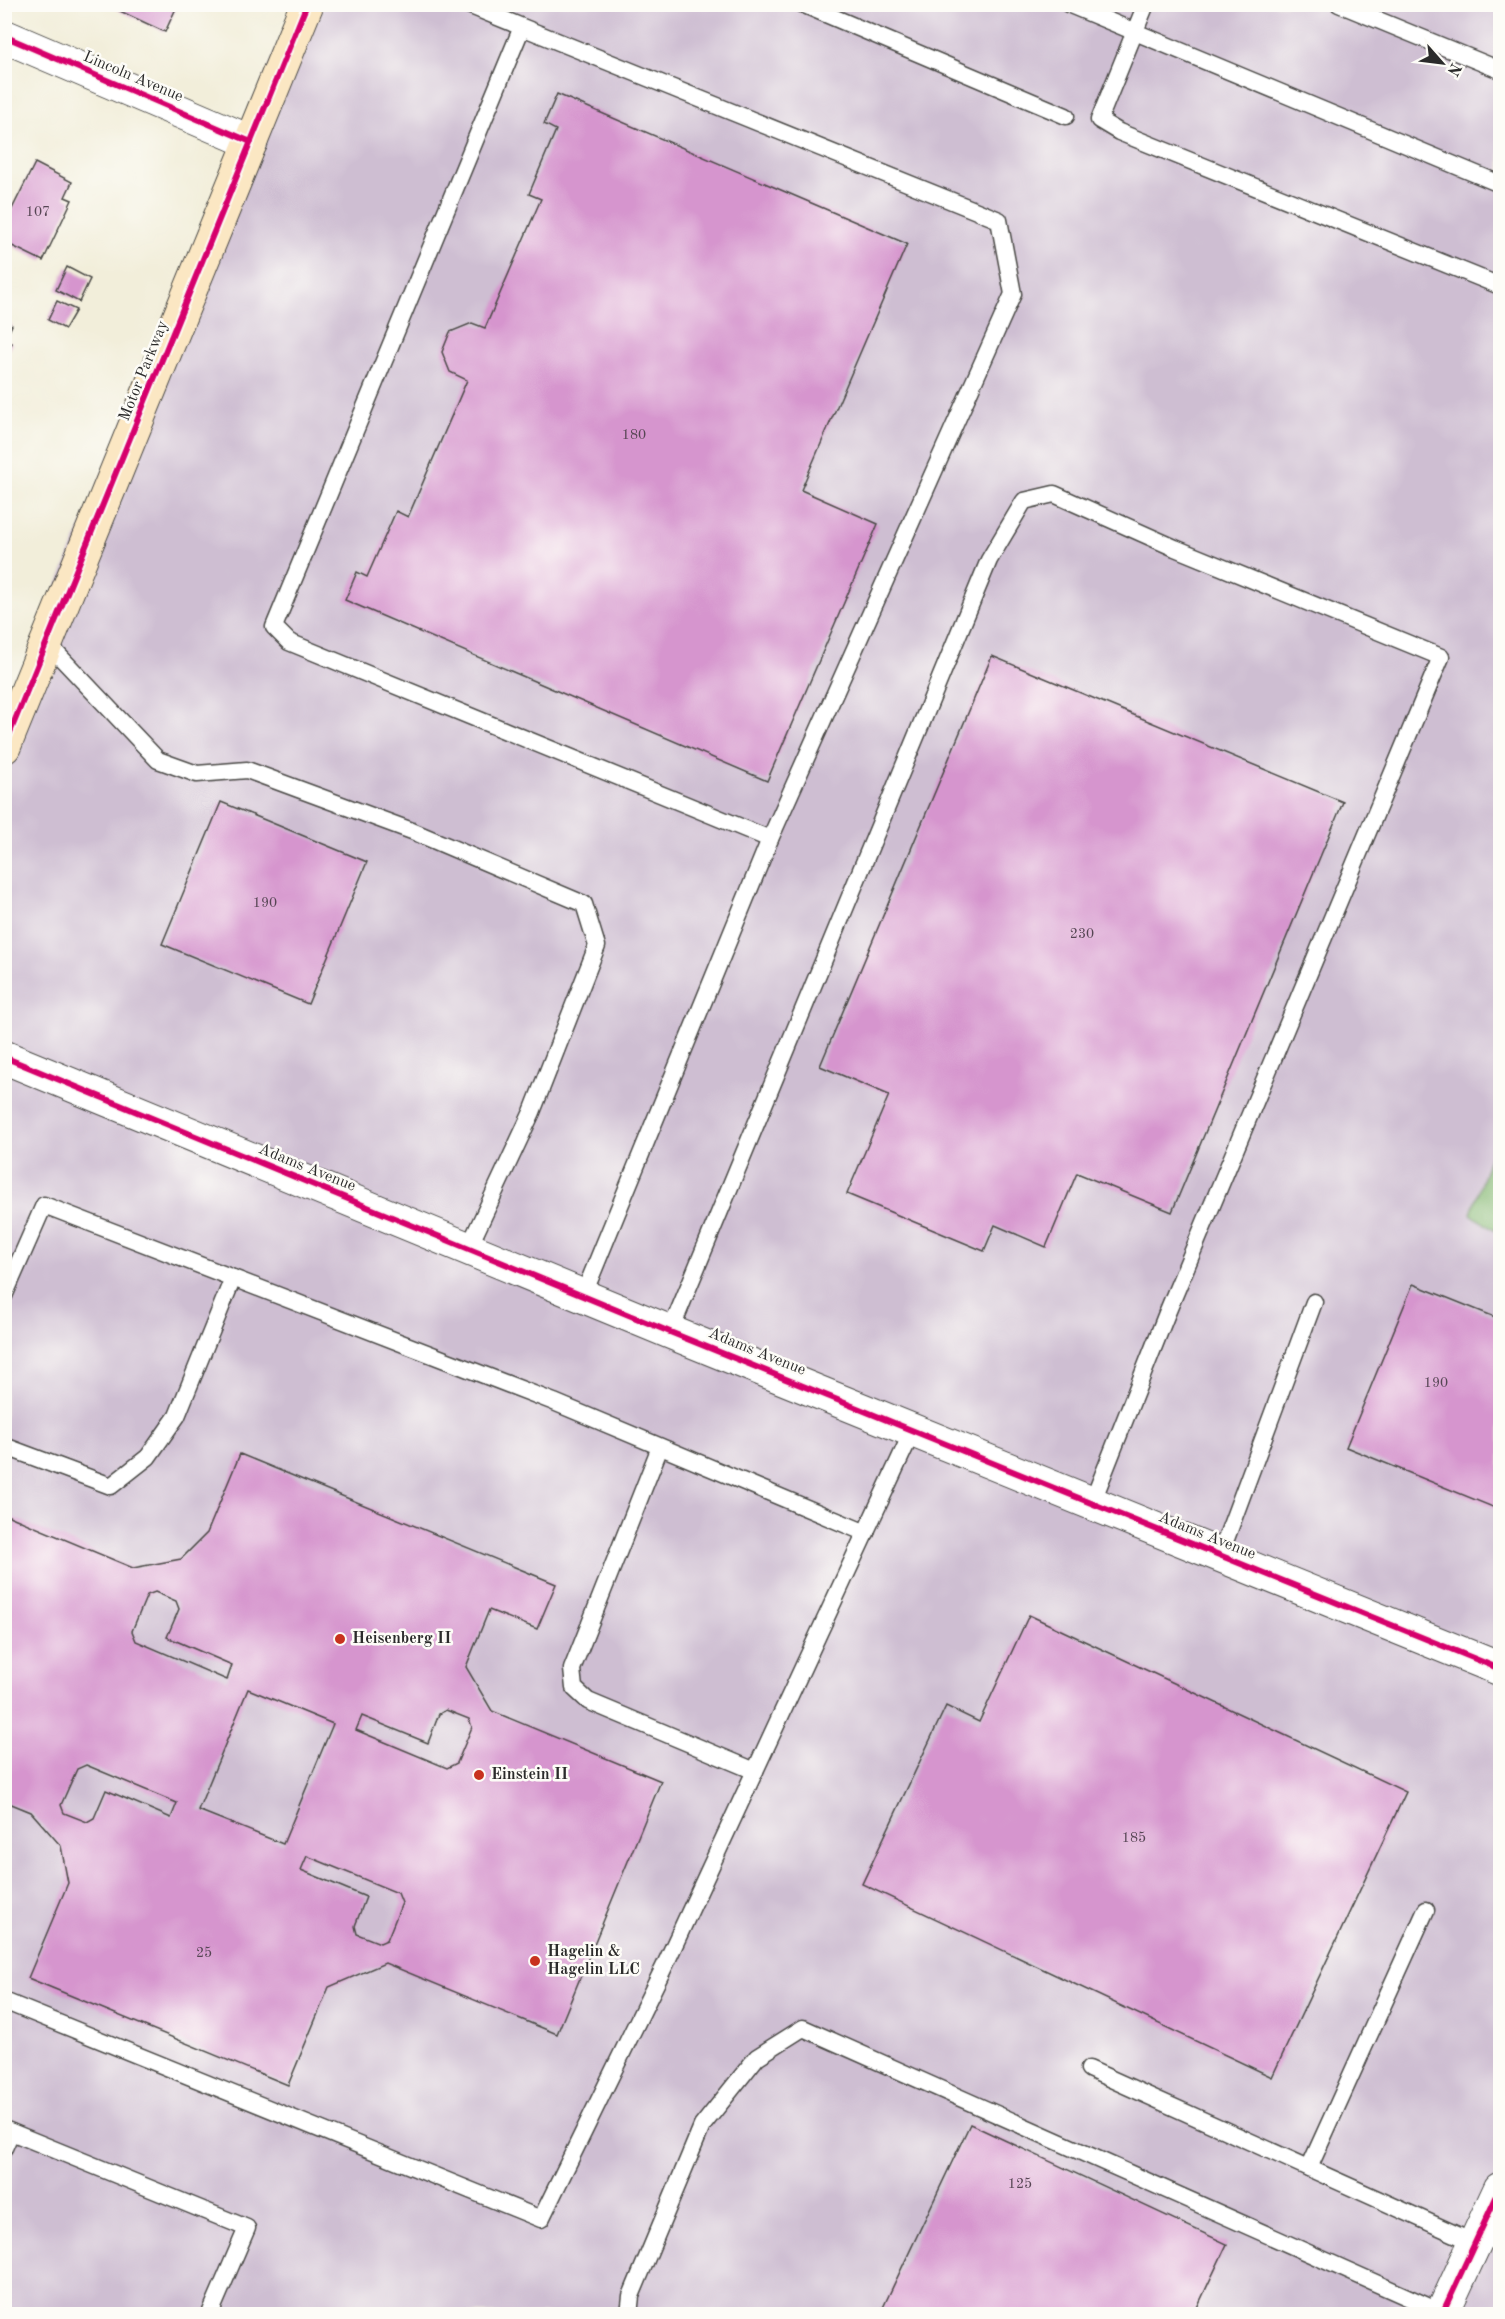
<svg xmlns="http://www.w3.org/2000/svg" width="1505" height="2319" font-family="'Old Standard TT',serif">
	<rect width="100%" height="100%" fill="#fdfcf7"/>
	<filter id="ink" filterUnits="userSpaceOnUse"><feTurbulence type="fractalNoise" baseFrequency=".0167" numOctaves="2"/><feDisplacementMap in="SourceGraphic" scale="12" xChannelSelector="R" yChannelSelector="G"/><feConvolveMatrix kernelMatrix="1 2 1 2 8 2 1 2 1" color-interpolation-filters="sRGB"/></filter>
	<filter id="wash" filterUnits="userSpaceOnUse"><feTurbulence type="fractalNoise" baseFrequency=".008" numOctaves="4" result="noise"/><feDisplacementMap in="SourceGraphic" scale="24" xChannelSelector="R" yChannelSelector="G"/><feGaussianBlur stdDeviation="1.35" result="paint"/><feColorMatrix in="noise" values="0 0 0 0 0 0 0 0 0 0 0 0 0 0 0 0 0 1.4 0 .05"/><feComposite in="paint" operator="in"/></filter>
	<g filter="url(#wash)">
		<rect width="100%" height="100%" fill="#f2eeda"/>
		<!-- industrial -->
		<path fill="#cebed2" d="M294 5H1500V2314H5V713Z"/>
		<!-- forest -->
		<path fill="#86b974" stroke="#587250" stroke-width="1.5" d="M1500 1125V1234L1471 1214Z"/>
		<g id="blocks">
			<!-- building -->
			<g fill="#d695ce" fill-rule="evenodd">
				<path d="M105 4H178L165 32Z"/>
				<path d="M557 94 907 244 801 490 878 524 767 781 345 600 357 572 367 577 396 511 408 517 467 380 450 372 442 352 450 332 472 323 485 328 541 199 529 194 556 130 544 124Z"/>
				<path d="M35 163 72 182 65 197 72 200 43 261 4 242V225Z"/>
				<path d="M67 267 90 279 79 302 56 290Z"/>
				<path d="M57 301 76 310 65 329 48 320Z"/>
				<path d="M4 321 12 325 5 340 12 343 4 358Z"/>
				<path d="M992 656 1343 802 1172 1212 1077 1173 1046 1247 995 1225 984 1251 847 1194 889 1095 820 1066Z"/>
				<path d="M221 802 367 862 308 1004 162 944Z"/>
				<path d="M1413 1284 1500 1319V1510L1346 1447Z"/>
				<path d="M240 1454 556 1584 537 1629 489 1610 466 1667 492 1711 661 1781 557 2034 385 1963 329 1987 288 2085 28 1978 68 1883 61 1846 31 1812 4 1801V1514L133 1568 181 1559 207 1533ZM155 1592 176 1601 179 1609 167 1637 232 1665 227 1680 136 1641 132 1631 147 1595ZM248 1689 333 1724 283 1844 198 1810ZM446 1710 469 1719 472 1727 457 1763 447 1768 356 1730 362 1716 428 1743 439 1714ZM86 1765 177 1803 171 1818 106 1790 94 1818 87 1822 64 1813 61 1805 77 1769ZM307 1856 398 1893 402 1903 387 1940 380 1943 357 1934 355 1926 366 1897 301 1870Z"/>
				<path d="M1029 1615 1406 1792 1272 2077 862 1884 946 1706 979 1722Z"/>
				<path d="M970 2124 1227 2244 1194 2314H880Z"/>
			</g>
		</g>
	</g>
	<g filter="url(#ink)">
		<use href="#blocks" fill-opacity="0" stroke="#494845" stroke-width="1.5"/>
		<g fill="none" stroke-linecap="round" stroke-linejoin="round">
			<!-- service casing -->
			<g stroke="#494845" stroke-width="19">
				<g id="service">
					<path d="M466 4 522 27 999 220 1013 294 770 839 289 642 274 627 522 27"/>
					<path d="M802 4 1066 116"/>
					<path d="M1068 4 1500 184"/>
					<path d="M1146 4 1099 120 1119 132 1500 286"/>
					<path d="M1339 4 1500 70"/>
					<path d="M47 643 158 760 197 774 247 770 412 831 584 904 597 946 532 1112 468 1249"/>
					<path d="M4 1296 44 1205 554 1402 866 1533"/>
					<path d="M583 1296 770 839"/>
					<path d="M670 1332 989 560 1024 501 1054 494 1175 548 1441 657 1167 1313 1092 1503"/>
					<path d="M4 1446 111 1486 148 1457 177 1416 233 1278"/>
					<path d="M660 1447 572 1669 574 1688 588 1701 755 1771"/>
					<path d="M1220 1555 1314 1302"/>
					<path d="M4 2001 541 2219 665 1965 913 1430"/>
					<path d="M1089 2069 1475 2243"/>
					<path d="M4 2129 247 2228 210 2314"/>
					<path d="M4 2148 11 2132"/>
					<path d="M1309 2168 1426 1910"/>
					<path d="M629 2314 631 2296 702 2126 757 2057 803 2028 1443 2313"/>
				</g>
			</g>
			<!-- minor casing -->
			<g stroke="#494845" stroke-width="35">
				<g id="minor">
					<path d="M4 36 251 142"/>
					<path d="M1442 2314 1500 2189"/>
				</g>
			</g>
			<!-- tertiary casing -->
			<g stroke="#494845" stroke-width="35">
				<path id="tertiary" d="M4 1057 670 1332 1500 1669"/>
			</g>
			<!-- secondary casing -->
			<g stroke="#494845" stroke-width="35">
				<path id="secondary" d="M4 747 307 4"/>
			</g>
			<!-- service -->
			<use href="#service" stroke="#fff" stroke-width="16"/>
			<!-- minor -->
			<use href="#minor" stroke="#fff" stroke-width="33"/>
			<!-- tertiary -->
			<use href="#tertiary" stroke="#fff" stroke-width="33"/>
			<!-- secondary -->
			<use href="#secondary" stroke="#fbe7c3" stroke-width="33"/>
			<!-- cycleway casing -->
			<g stroke="#fdfcf7" stroke-width="10">
				<g id="cycleway">
					<path d="M4 36 251 142"/>
					<path d="M4 747 307 4"/>
					<path d="M4 1057 670 1332 1500 1669"/>
					<path d="M1442 2314 1500 2189"/>
				</g>
			</g>
			<!-- cycleway -->
			<use href="#cycleway" stroke="#d6006c" stroke-width="6"/>
		</g>
	</g>
	<!-- markers -->
	<g fill="#c8321e" stroke="#fdfcf7" stroke-width="2">
		<circle cx="340" cy="1639" r="6"/>
		<circle cx="479" cy="1775" r="6"/>
		<circle cx="535" cy="1961" r="6"/>
	</g>
	<g text-anchor="middle" dominant-baseline="central" stroke-width="5" stroke-linejoin="round" paint-order="stroke">
		<!-- number labels -->
		<g font-size="14" fill="#564654">
			<text x="38" y="212">107</text>
			<text x="634" y="435">180</text>
			<text x="265" y="903">190</text>
			<text x="1082" y="934">230</text>
			<text x="1436" y="1383">190</text>
			<text x="1134" y="1838">185</text>
			<text x="204" y="1953">25</text>
			<text x="1020" y="2184">125</text>
		</g>
		<!-- street labels -->
		<g font-size="16" fill="#2b2b2b" stroke="#fdfcf7">
			<text transform="translate(133 77) rotate(23)">Lincoln Avenue</text>
			<text transform="translate(144 371) rotate(-68)">Motor Parkway</text>
			<text transform="translate(307 1168) rotate(22)">Adams Avenue</text>
			<text transform="translate(757 1352) rotate(22)">Adams Avenue</text>
			<text transform="translate(1207 1536) rotate(22)">Adams Avenue</text>
		</g>
		<!-- poi labels -->
		<g font-size="16" font-weight="bold" fill="#2b2b2b" stroke="#fdfcf7" text-anchor="start">
			<text x="352" y="1639">Heisenberg II</text>
			<text x="491" y="1775">Einstein II</text>
			<text x="547" y="1952">Hagelin &amp;<tspan x="547" dy="18">Hagelin LLC</tspan></text>
		</g>
	</g>
	<!-- margin -->
	<rect width="1505" height="2319" fill="none" stroke="#fdfcf7" stroke-width="24"/>
	<!-- north arrow -->
	<g transform="translate(1442 63) rotate(118)" stroke="#fdfcf7" stroke-width="4.5" paint-order="stroke">
	<path d="M0-4.5L10 22L0 15L-10 22Z" fill="#2b2b2b"/>
	<text y="-9" font-size="16" font-weight="bold" text-anchor="middle" fill="#2b2b2b">N</text>
	</g>
</svg>
